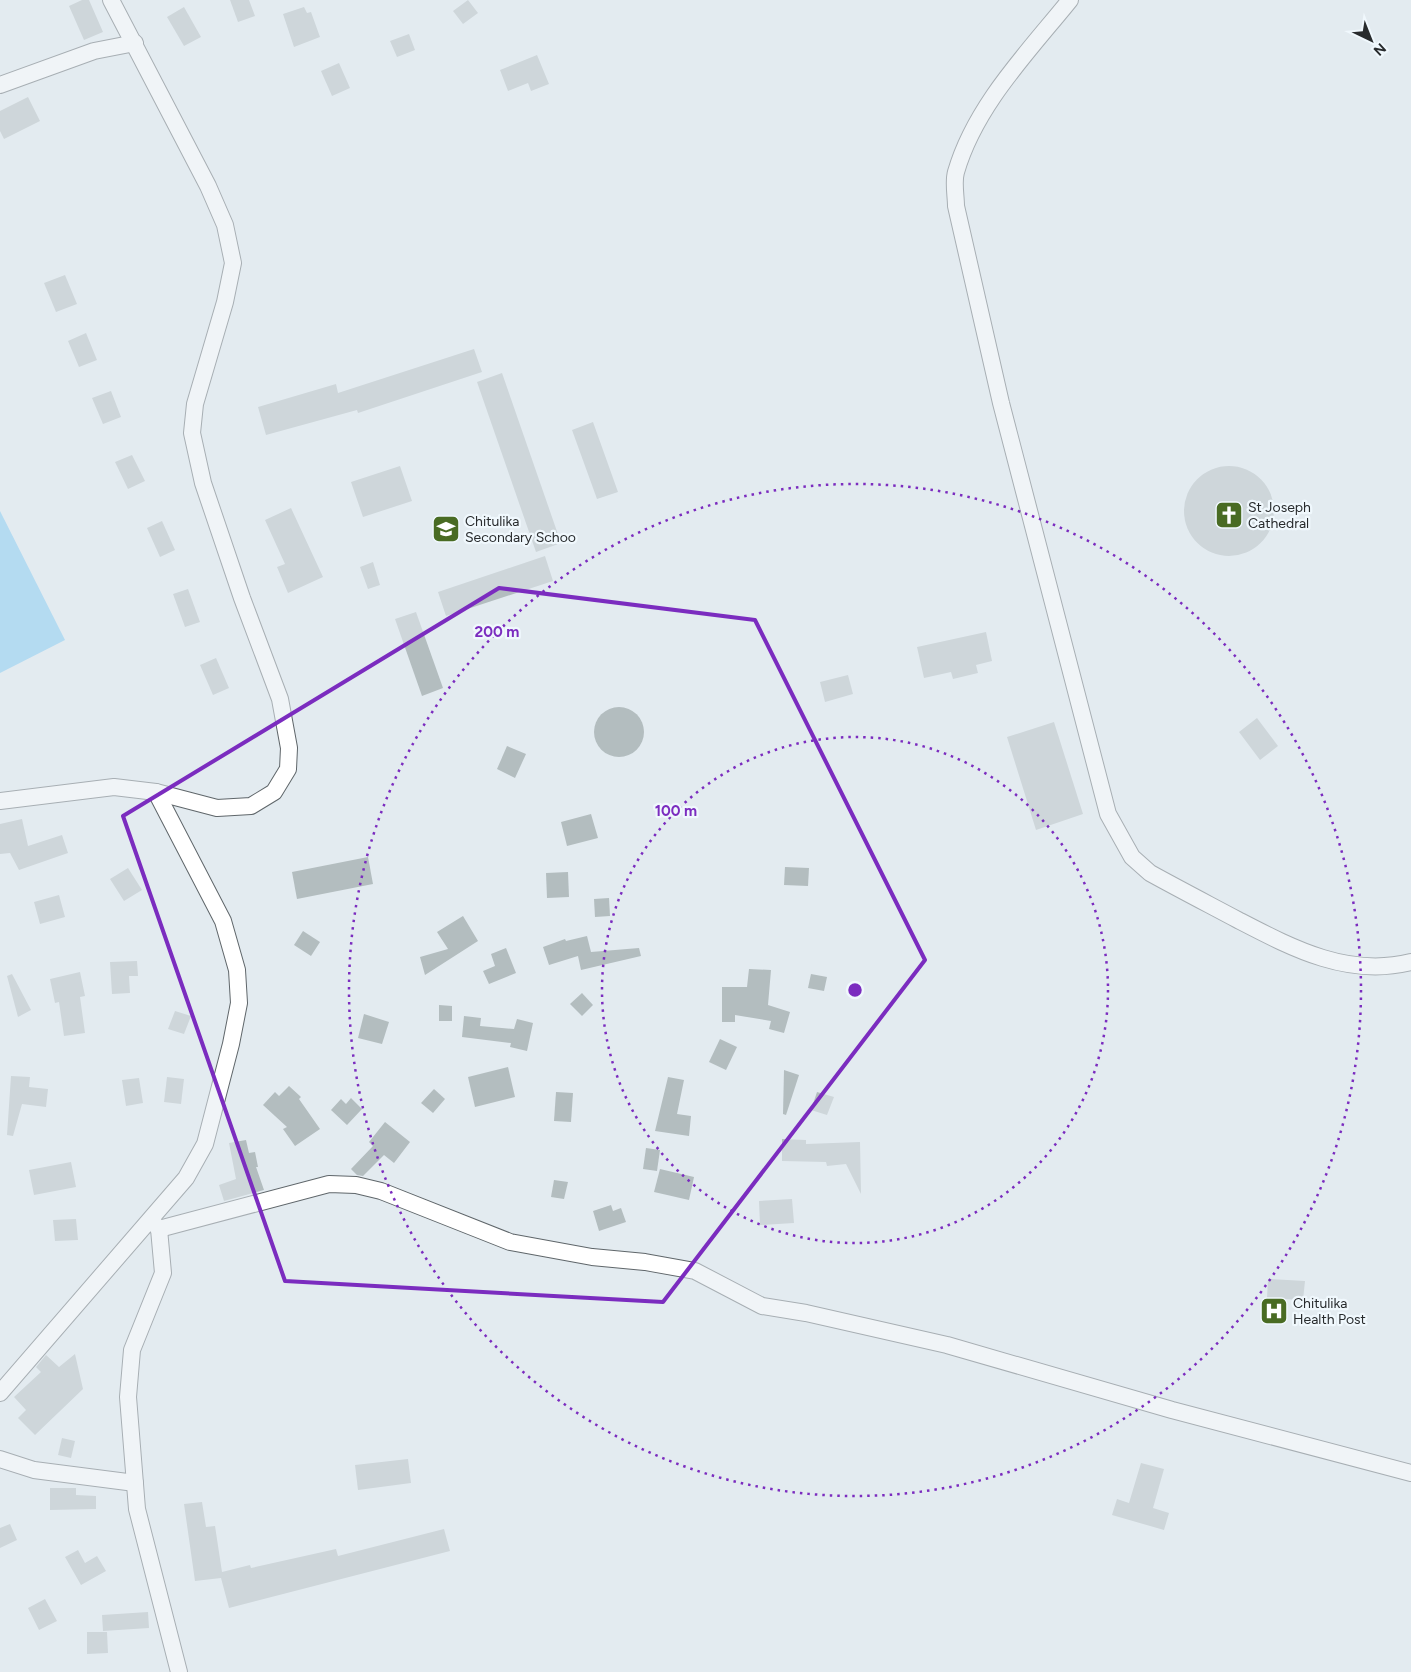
<svg xmlns="http://www.w3.org/2000/svg" width="1411" height="1672" font-family="Figtree,sans-serif">
	<rect width="100%" height="100%" fill="#e3ebf0"/>
	<!-- green -->
	<path fill="#7ac7f2" d="M0 511 65 640 0 673Z"/>
	<!-- building -->
	<g fill="#b3bdbf">
		<path d="M82 0H89L103 32 84 40 69 6Z"/>
		<path d="M230 0H249L255 16 238 22Z"/>
		<path d="M468 0 478 13 463 24 453 11Z"/>
		<path d="M184 7 201 37 184 46 167 17Z"/>
		<path d="M304 7 307 13 311 12 320 37 294 47 283 14Z"/>
		<path d="M409 34 415 50 397 57 390 41Z"/>
		<path d="M537 55 549 84 531 91 528 83 508 91 500 70Z"/>
		<path d="M339 63 350 88 332 96 321 71Z"/>
		<path d="M28 97 40 121 4 139 0 131V111Z"/>
		<path d="M65 275 77 304 56 312 44 283Z"/>
		<path d="M86 333 97 360 79 367 68 341Z"/>
		<path d="M474 349 482 372 358 413 357 410 266 435 258 407 336 384 338 393Z"/>
		<path d="M502 373 561 543 536 552 477 382Z"/>
		<path d="M111 391 121 417 103 424 92 398Z"/>
		<path d="M593 422 618 492 597 499 572 430Z"/>
		<path d="M132 455 145 481 128 489 115 462Z"/>
		<path d="M400 466 412 501 363 517 351 482Z"/>
		<circle cx="1229" cy="511" r="45"/>
		<path d="M291 508 323 577 288 593 277 567 285 564 265 520Z"/>
		<path d="M162 521 175 550 160 557 147 528Z"/>
		<path d="M545 556 553 581 446 616 438 592Z"/>
		<path d="M373 562 380 585 368 589 360 567Z"/>
		<path d="M188 589 200 622 185 627 173 594Z"/>
		<path d="M416 612 443 688 422 696 395 619Z"/>
		<path d="M986 632 992 661 976 665 978 673 953 679 951 672 924 678 917 647Z"/>
		<path d="M216 658 229 688 213 695 200 665Z"/>
		<path d="M848 675 853 694 825 702 820 682Z"/>
		<circle cx="619" cy="732" r="25"/>
		<path d="M1257 718 1278 746 1260 760 1239 732Z"/>
		<path d="M1054 722 1083 814 1036 830 1007 737Z"/>
		<path d="M507 746 526 754 515 778 497 769Z"/>
		<path d="M591 814 598 838 567 846 561 822Z"/>
		<path d="M22 819 28 846 62 835 68 853 19 870 10 853 0 854V824Z"/>
		<path d="M368 857 373 884 297 899 292 872Z"/>
		<path d="M785 867 809 868 808 886 784 885Z"/>
		<path d="M128 868 142 890 124 901 110 879Z"/>
		<path d="M568 872 569 897 547 898 546 873Z"/>
		<path d="M59 895 65 917 40 924 34 902Z"/>
		<path d="M609 898 610 916 595 917 594 899Z"/>
		<path d="M463 916 478 941 425 975 420 957 448 949 437 932Z"/>
		<path d="M303 931 320 942 311 956 294 945Z"/>
		<path d="M587 936 591 952 639 948 641 956 581 970 578 956 549 965 543 947 565 939 566 941Z"/>
		<path d="M506 948 516 973 489 984 483 971 495 966 491 954Z"/>
		<path d="M137 961 138 976H129L130 993 112 994 110 962Z"/>
		<path d="M749 969 771 970 768 1005 790 1012 784 1033 769 1029 771 1021 735 1015V1022H722V987H747Z"/>
		<path d="M80 972 85 996 80 997 85 1033 64 1036 59 1002 55 1003 50 979Z"/>
		<path d="M12 974 31 1010 18 1017 7 976Z"/>
		<path d="M811 974 827 977 824 991 808 988Z"/>
		<path d="M582 993 593 1005 582 1016 570 1004Z"/>
		<path d="M439 1005 452 1006V1021H439Z"/>
		<path d="M175 1011 191 1016 184 1034 168 1029Z"/>
		<path d="M364 1014 389 1022 382 1044 358 1038Z"/>
		<path d="M464 1016 481 1018 480 1026 514 1029 517 1019 533 1023 527 1051 510 1047 511 1043 462 1037Z"/>
		<path d="M720 1039 737 1047 726 1070 709 1062Z"/>
		<path d="M508 1067 515 1097 475 1107 468 1077Z"/>
		<path d="M784 1070 799 1075 786 1115 783 1114Z"/>
		<path d="M11 1076 30 1077 29 1087 48 1089 46 1107 22 1104 13 1136 7 1135Z"/>
		<path d="M167 1077 184 1079 181 1104 164 1102Z"/>
		<path d="M668 1077 684 1080 677 1114 691 1116 689 1136 655 1131Z"/>
		<path d="M139 1078 143 1103 126 1106 122 1080Z"/>
		<path d="M289 1086 301 1097 299 1099 320 1129 295 1146 283 1129 287 1127 263 1105 275 1092 279 1096Z"/>
		<path d="M434 1089 445 1099 433 1113 421 1103Z"/>
		<path d="M556 1092 573 1093 571 1122 554 1121Z"/>
		<path d="M817 1092 834 1097 827 1115 811 1110Z"/>
		<path d="M351 1098 362 1109 347 1125 331 1110 341 1099 346 1104Z"/>
		<path d="M385 1122 410 1142 394 1163 384 1155 363 1176 357 1175 351 1169 373 1146 369 1142Z"/>
		<path d="M782 1139 806 1140V1144L860 1142 861 1194 846 1164 827 1166 826 1162 782 1161Z"/>
		<path d="M246 1140 249 1153 255 1152 258 1167H256L264 1190 224 1201 219 1185 236 1179 229 1143Z"/>
		<path d="M646 1148 660 1150 657 1171 643 1169Z"/>
		<path d="M71 1162 76 1187 34 1195 29 1170Z"/>
		<path d="M660 1169 694 1177 689 1200 654 1192Z"/>
		<path d="M554 1180 568 1182 564 1199 551 1197Z"/>
		<path d="M792 1199 794 1223 760 1225 759 1201Z"/>
		<path d="M611 1205 613 1211 621 1208 626 1222 599 1231 593 1211Z"/>
		<path d="M76 1219 78 1240 55 1241 53 1220Z"/>
		<path d="M1268 1279 1305 1281 1303 1300 1267 1298Z"/>
		<path d="M75 1354 83 1389 35 1435 18 1418 26 1410 14 1397 41 1372 36 1367 46 1355 59 1367Z"/>
		<path d="M62 1438 75 1441 71 1458 58 1455Z"/>
		<path d="M408 1459 411 1483 358 1490 355 1465Z"/>
		<path d="M1141 1463 1164 1469 1153 1508 1169 1513 1164 1530 1112 1515 1117 1499 1129 1503Z"/>
		<path d="M50 1488H76V1495L96 1496V1509L50 1510Z"/>
		<path d="M202 1502 206 1527 215 1526 222 1572 250 1565 251 1568 336 1549 338 1556 444 1529 450 1551 229 1608 221 1578 195 1581 184 1504Z"/>
		<path d="M10 1524 17 1540 0 1548V1528Z"/>
		<path d="M78 1550 85 1563 97 1556 106 1571 81 1585 65 1557Z"/>
		<path d="M45 1599 57 1621 39 1630 28 1608Z"/>
		<path d="M148 1612 149 1628 103 1631 102 1615Z"/>
		<path d="M87 1632H107L108 1653 87 1654Z"/>
	</g>
	<g fill="none" stroke-linecap="round" stroke-linejoin="round">
		<!-- minor casing -->
		<g stroke="#5f666a" stroke-width="18">
			<g id="minor">
				<path d="M1070 0C1028 52 975 106 956 172 953 182 956 196 956 206L1001 403 1108 814 1132 857 1150 873C1179 889 1208 904 1238 920 1292 948 1348 978 1411 962"/>
				<path d="M0 85 94 51 135 43"/>
				<path d="M0 801 114 787 156 792 217 808 251 806 274 792 288 769 289 748 280 699 242 598 203 483 192 433 195 404 225 302 233 263 225 225 208 186 111 0"/>
				<path d="M151 1220 159 1229 329 1184 356 1185 381 1191 510 1242 592 1257 645 1262 695 1271 762 1306 806 1313 947 1345 1172 1410 1411 1473"/>
				<path d="M159 1229 163 1273 132 1350 128 1397 137 1509 179 1672"/>
				<path d="M0 1393 186 1178 205 1144 231 1044 239 1003 237 970 223 921 156 792"/>
				<path d="M0 1459 34 1470 135 1483"/>
			</g>
		</g>
		<!-- minor -->
		<use href="#minor" stroke="#fff" stroke-width="16"/>
	</g>
	<!-- marked area -->
	<path d="M0 0H1411V1672H0ZM499 588 755 620 925 960 663 1302 285 1281 123 816Z" fill="#e3ebf0" fill-opacity=".55" fill-rule="evenodd"/>
	<path fill="none" stroke="#7b2cbf" stroke-width="4" stroke-linejoin="round" d="M499 588 755 620 925 960 663 1302 285 1281 123 816Z"/>
	<!-- distance rings -->
	<g fill="none" stroke="#7b2cbf" stroke-width="2.5" stroke-dasharray="2.5 5">
		<circle cx="855" cy="990" r="253"/>
		<circle cx="855" cy="990" r="506"/>
	</g>
	<!-- icons -->
	<defs>
		<g id="church-square" transform="scale(1.4375)"><rect x="-9" y="-9" width="18" height="18" rx="4" fill="#496b23" stroke="#f0f8fd"/><path d="M-1.2-6h2.4v3.5h3.3v2.4h-3.3V6h-2.4V-.1h-3.3v-2.4h3.3Z" fill="#fff"/></g>
		<g id="school-square" transform="scale(1.4375)"><rect x="-9" y="-9" width="18" height="18" rx="4" fill="#496b23" stroke="#f0f8fd"/><path d="M0-5L7-2L0 1L-7-2ZM-4 1L0 2.5L4 1V4Q0 6-4 4Z" fill="#fff"/></g>
		<g id="hospital-square" transform="scale(1.4375)"><rect x="-9" y="-9" width="18" height="18" rx="4" fill="#496b23" stroke="#f0f8fd"/><path d="M-5-5h3v3.5h4V-5h3V5h-3V1.5h-4V5h-3Z" fill="#fff"/></g>
	</defs>
	<g fill-rule="evenodd">
		<use href="#church-square" x="1229" y="515"/>
		<use href="#school-square" x="446" y="529"/>
		<use href="#hospital-square" x="1274" y="1311"/>
	</g>
	<g text-anchor="middle" dominant-baseline="central" stroke-width="4.5" stroke-linejoin="round" paint-order="stroke">
		<!-- poi labels -->
		<g font-size="14" fill="#282b2d" stroke="#f0f8fd" text-anchor="start">
			<text x="1248" y="507">St Joseph<tspan x="1248" dy="16">Cathedral</tspan></text>
			<text x="465" y="521">Chitulika<tspan x="465" dy="16">Secondary Schoo</tspan></text>
			<text x="1293" y="1303">Chitulika<tspan x="1293" dy="16">Health Post</tspan></text>
		</g>
	</g>
	<circle cx="855" cy="990" r="8" fill="#7b2cbf" stroke="#f0f8fd" stroke-width="2.5"/>
	<g font-size="15" text-anchor="middle" font-weight="bold" fill="#7b2cbf" stroke="#f0f8fd" stroke-width="4.5" stroke-linejoin="round" paint-order="stroke">
		<text x="497" y="637">200 m</text>
		<text x="676" y="816">100 m</text>
	</g>
	<!-- north arrow -->
	<g transform="translate(1371 40) rotate(137)" stroke="#f0f8fd" stroke-width="4" paint-order="stroke">
	<path d="M0-4L9 19L0 12L-9 19Z" fill="#282b2d"/>
	<text y="-8" font-size="14" font-weight="bold" text-anchor="middle" fill="#282b2d">N</text>
	</g>
</svg>
